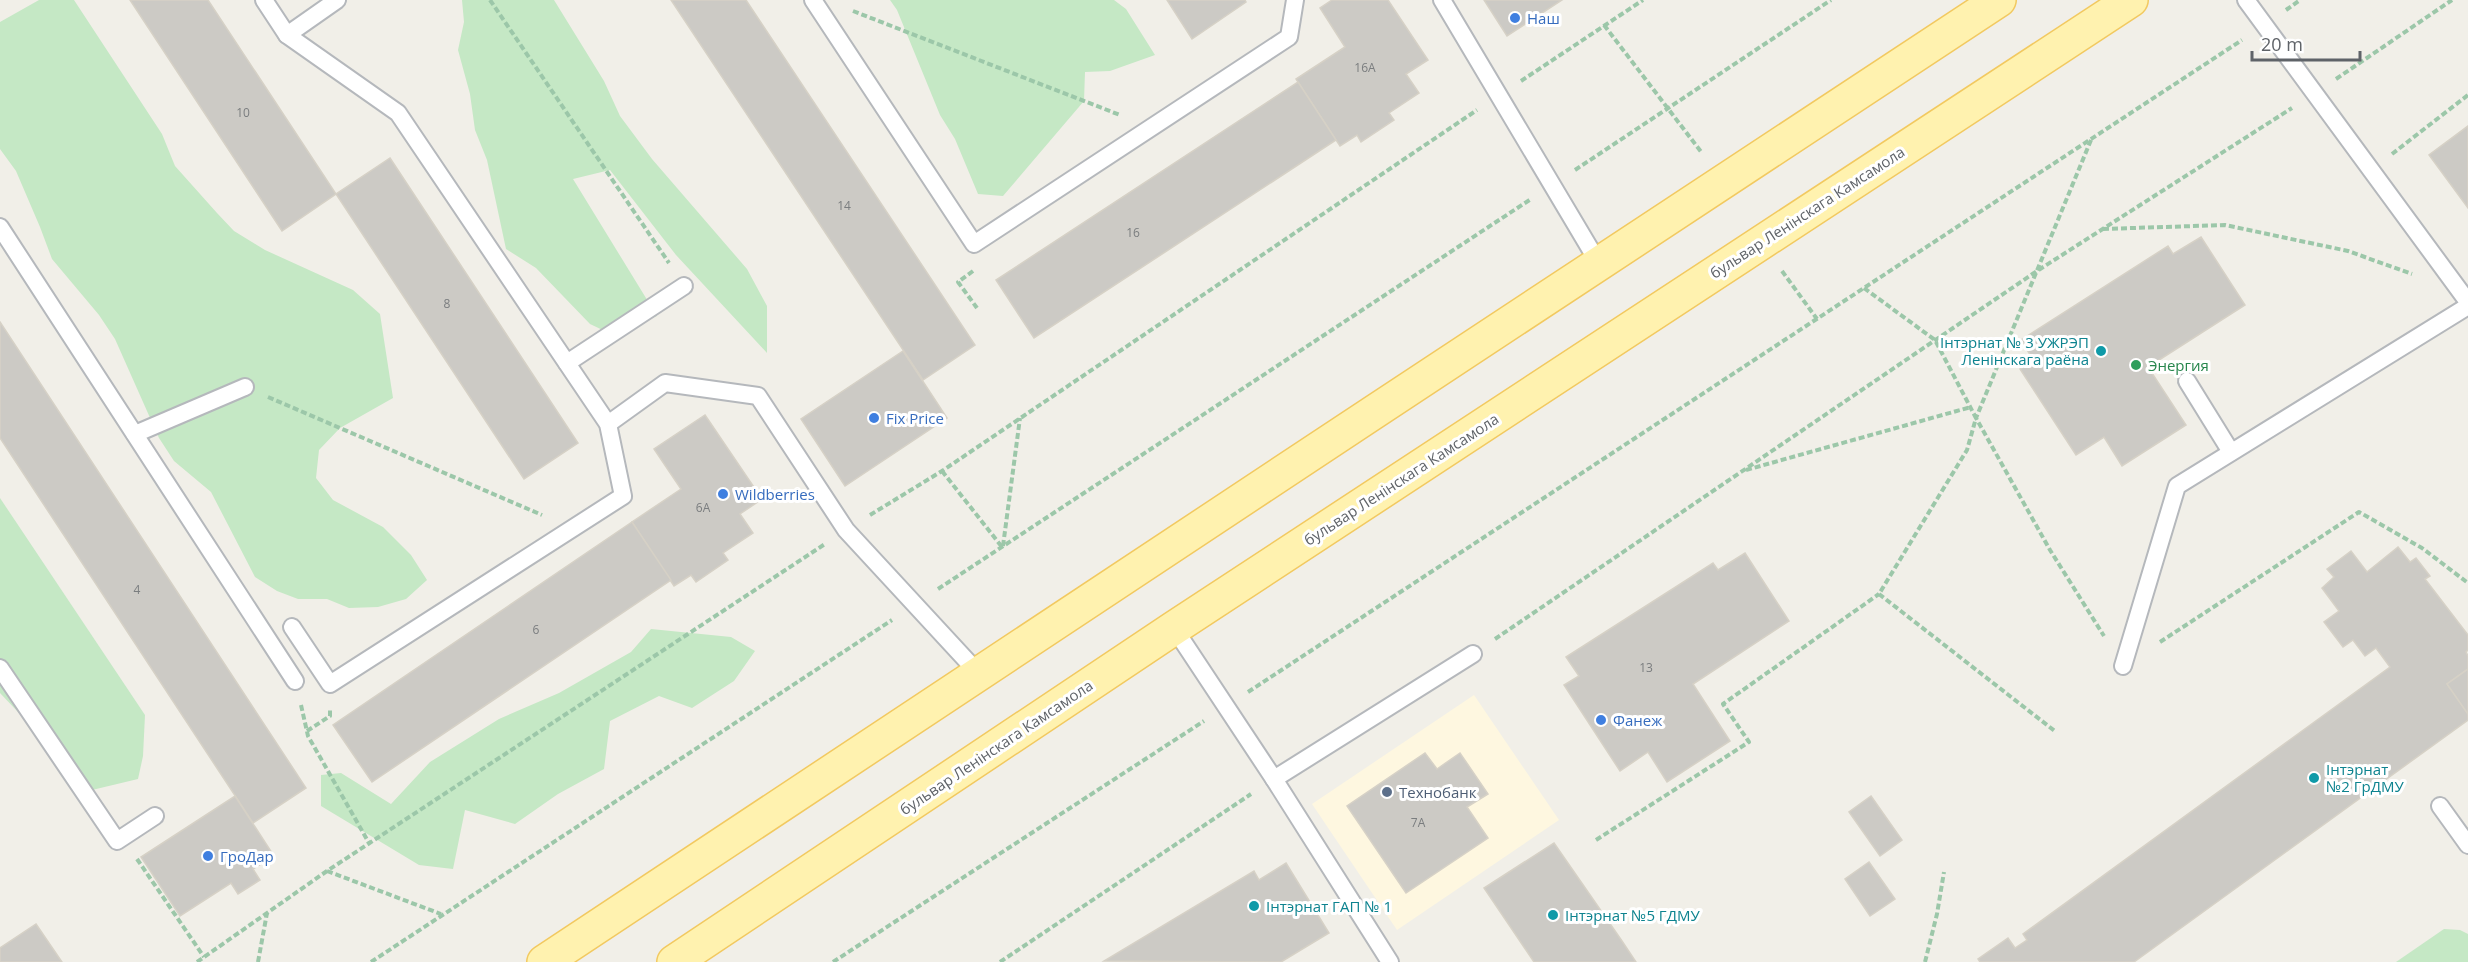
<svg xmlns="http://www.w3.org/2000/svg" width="2468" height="962" font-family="'Open Sans',sans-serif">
	<rect width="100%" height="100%" fill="#f1efe8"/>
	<!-- commercial -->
	<path fill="#fef7e0" d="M1474 695 1559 820 1397 930 1312 804Z"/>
	<!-- green -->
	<g fill="#c5e8c5">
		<path d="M39 0H74L162 134 175 166 217 213 234 231 265 250 353 290 380 314 393 398 340 428 319 450 316 478 333 500 383 527 411 555 427 580 406 599 378 607 349 608 327 599H298L277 591 255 577 211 492 174 461 159 438 115 339 99 315 52 259 40 227 16 171 0 149V22Z"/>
		<path d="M462 0H554L604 81 620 116 652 159 747 269 767 306V353L676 255 610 170 573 179 657 316 611 334 590 324 536 268 506 249 487 160 475 130 470 94 458 50 464 22Z"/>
		<path d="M890 0H1114L1126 9 1155 55 1110 71 1085 72 1084 101 1003 196 978 194 955 139 940 115 897 10Z"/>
		<path d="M0 498 145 715 143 756 138 779 92 790 0 693Z"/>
		<path d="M651 629 731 637 755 651 734 681 692 708 659 696 610 721 604 769 558 794 515 824 465 810 453 869 419 865 321 806V775L341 773 391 804 430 762 499 719 559 693 631 652Z"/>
		<path d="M2444 929 2460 930 2468 934V962H2396Z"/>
	</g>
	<!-- building -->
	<g fill="#cccac5" stroke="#d6d1c6" stroke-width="1.5">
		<path d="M130 0H208L336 194 282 231Z"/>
		<path d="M671 0H746L975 345 923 380Z"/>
		<path d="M1167 0H1245L1246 2 1192 39Z"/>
		<path d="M1332 0H1388L1428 60 1406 74 1419 93 1389 113 1394 120 1361 142 1357 135 1340 146 1296 79 1345 47 1320 8Z"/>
		<path d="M1484 0H1562L1507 36Z"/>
		<path d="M1298 82 1336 140 1034 338 996 280Z"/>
		<path d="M2468 126V208L2429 155Z"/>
		<path d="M390 158 578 443 524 479 336 194Z"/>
		<path d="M2201 237 2245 305 2148 367 2186 425 2122 466 2104 437 2076 455 2020 369 2034 361 2021 340 2168 246 2173 254Z"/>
		<path d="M0 322 306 788 253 823 0 438Z"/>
		<path d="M903 351 947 418 845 486 801 419Z"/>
		<path d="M705 415 762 499 740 514 753 533 723 553 728 560 696 582 691 575 674 586 632 522 681 489 654 449Z"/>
		<path d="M632 522 671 580 372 782 333 725Z"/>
		<path d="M2398 547 2410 562 2416 558 2430 576 2425 579 2468 635V650L2466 652 2468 656V669L2447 684 2468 714V720L2134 962H1980L1978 959 2008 938 2015 948 2027 940 2023 934 2390 667 2376 648 2365 656 2353 640 2343 647 2324 622 2339 611 2322 588 2334 577 2327 569 2351 551 2367 572Z"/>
		<path d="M1745 553 1789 621 1693 684 1730 741 1667 782 1648 752 1620 771 1564 685 1579 676 1566 657 1713 563 1718 570Z"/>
		<path d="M2468 669V714L2447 684Z"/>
		<path d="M1425 753 1437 769 1460 753 1488 794 1467 807 1488 838 1406 893 1347 806Z"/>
		<path d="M235 796 274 856 253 869 260 880 238 894 231 883 180 916 141 857Z"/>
		<path d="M1871 796 1902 840 1880 856 1849 812Z"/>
		<path d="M1554 843 1622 941 1636 962H1534L1484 888Z"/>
		<path d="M1869 862 1895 899 1870 916 1845 879Z"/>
		<path d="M1286 863 1329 933 1281 962 1104 961 1254 871 1259 880Z"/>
		<path d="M36 924 62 962H0V948Z"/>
	</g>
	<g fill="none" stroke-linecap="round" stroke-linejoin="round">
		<!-- service casing -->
		<g stroke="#b5b8bc" stroke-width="20">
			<g id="service">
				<path d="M264 0 287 35 398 113 608 424 623 496 330 684 292 627"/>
				<path d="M813 0 974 244 1289 37 1295 0"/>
				<path d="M1442 0 1598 262"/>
				<path d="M2246 0 2468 302"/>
				<path d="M287 35 337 0"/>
				<path d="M0 227 295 681"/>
				<path d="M567 363 684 286"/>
				<path d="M2187 381 2231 452"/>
				<path d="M608 424 665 383 758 396 846 530 980 675"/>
				<path d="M135 434 245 387"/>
				<path d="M1174 628 1274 779 1390 962"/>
				<path d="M2123 666 2177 486 2468 306"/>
				<path d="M0 668 117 841 155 816"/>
				<path d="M1274 779 1473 654"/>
				<path d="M2440 806 2468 845"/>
			</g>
		</g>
		<!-- primary casing -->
		<g stroke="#f2c960" stroke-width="36">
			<g id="primary">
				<path d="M544 962C1030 642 1512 318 1999 0"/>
				<path d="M674 962 1174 628 2131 0"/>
			</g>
		</g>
		<!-- path -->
		<g stroke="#9cc7a9" stroke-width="4" stroke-dasharray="6 3" stroke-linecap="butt">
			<path d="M490 0 669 263"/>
			<path d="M2286 10 2300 0"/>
			<path d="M853 11 1120 115"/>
			<path d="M1604 25 1702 153"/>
			<path d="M2336 79 2452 0"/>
			<path d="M1521 81 1643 0"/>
			<path d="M2091 140 1976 418 2050 550 2104 636"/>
			<path d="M2392 154 2468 95"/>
			<path d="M1575 170 1831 0"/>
			<path d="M2103 229 2225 225 2348 251 2412 274"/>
			<path d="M973 271 958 282 977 308"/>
			<path d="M1782 271 1817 319"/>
			<path d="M1864 288 1935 340 1976 418 1967 450 1879 594 2056 732"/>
			<path d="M268 397 542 515"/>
			<path d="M1746 470 1971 407"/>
			<path d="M942 471 1002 547"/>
			<path d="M870 515 942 471 1477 110"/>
			<path d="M1003 546 1020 418"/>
			<path d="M938 589 1531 199"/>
			<path d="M1495 639 2037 271 2292 108"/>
			<path d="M2160 642 2359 512 2422 548 2468 583"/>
			<path d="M1248 692 2242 40"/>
			<path d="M301 705 308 736 369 843"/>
			<path d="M307 731 330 716V708"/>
			<path d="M1596 840 1749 742 1723 704 1879 594"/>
			<path d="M137 859 204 957"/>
			<path d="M327 871 441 914"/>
			<path d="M197 962 327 871 825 544"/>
			<path d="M258 962 267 913"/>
			<path d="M371 962 892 620"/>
			<path d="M833 962 1204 721"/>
			<path d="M1000 962 1251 794"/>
			<path d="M1925 962 1937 914 1944 872"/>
		</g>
		<!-- service -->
		<use href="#service" stroke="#fff" stroke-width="16"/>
		<!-- primary -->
		<use href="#primary" stroke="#fff2af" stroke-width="33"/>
	</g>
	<!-- markers -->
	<g fill="#3f7fe0" stroke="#fff" stroke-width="2">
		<circle cx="1515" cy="18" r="6"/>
		<circle cx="874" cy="418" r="6"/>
		<circle cx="723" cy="494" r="6"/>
		<circle cx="1601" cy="720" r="6"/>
		<circle cx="208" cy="856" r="6"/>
	</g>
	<g fill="#0f9aa8" stroke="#fff" stroke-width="2">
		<circle cx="2101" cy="351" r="6"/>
		<circle cx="2314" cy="778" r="6"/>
		<circle cx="1254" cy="906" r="6"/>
		<circle cx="1553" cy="915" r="6"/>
	</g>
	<circle fill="#2e9e5b" stroke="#fff" stroke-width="2" cx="2136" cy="365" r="6"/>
	<circle fill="#5c6f8a" stroke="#fff" stroke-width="2" cx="1387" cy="792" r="6"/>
	<g text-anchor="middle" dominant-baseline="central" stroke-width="6" stroke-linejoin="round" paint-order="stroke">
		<!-- number labels -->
		<g font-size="12" fill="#7a7d7f">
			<text x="1365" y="67">16А</text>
			<text x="243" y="112">10</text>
			<text x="844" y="205">14</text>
			<text x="1133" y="232">16</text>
			<text x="447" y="303">8</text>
			<text x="703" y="507">6А</text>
			<text x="137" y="589">4</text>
			<text x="536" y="629">6</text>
			<text x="1646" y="667">13</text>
			<text x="1418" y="822">7А</text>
		</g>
		<!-- shop labels -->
		<g font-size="15" fill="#366cbe" stroke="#fff" text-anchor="start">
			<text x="1527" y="18">Наш</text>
			<text x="886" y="418">Fix Price</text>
			<text x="735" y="494">Wildberries</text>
			<text x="1613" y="720">Фанеж</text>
			<text x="220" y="856">ГроДар</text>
		</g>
		<!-- street labels -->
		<g font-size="15" fill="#5f6368" stroke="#fff">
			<text transform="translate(1807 212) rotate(-33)">бульвар Ленінскага Камсамола</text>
			<text transform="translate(1401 479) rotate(-33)">бульвар Ленінскага Камсамола</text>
			<text transform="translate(996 747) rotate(-34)">бульвар Ленінскага Камсамола</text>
		</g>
		<!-- culture labels -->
		<g font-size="15" fill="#0d838f" stroke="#fff" text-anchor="start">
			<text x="2089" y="342" text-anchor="end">Інтэрнат № 3 УЖРЭП<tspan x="2089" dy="17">Ленінскага раёна</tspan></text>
			<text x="2326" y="769">Інтэрнат<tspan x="2326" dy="17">№2 ГрДМУ</tspan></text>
			<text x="1266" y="906">Інтэрнат ГАП № 1</text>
			<text x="1565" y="915">Інтэрнат №5 ГДМУ</text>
		</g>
		<!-- leisure labels -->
		<g font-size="15" fill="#27864d" stroke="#fff" text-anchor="start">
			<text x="2148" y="365">Энергия</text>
		</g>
		<!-- service labels -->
		<g font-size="15" fill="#4e5e75" stroke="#fff" text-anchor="start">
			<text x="1399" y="792">Технобанк</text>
		</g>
	</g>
	<!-- scale -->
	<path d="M2252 51v9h108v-9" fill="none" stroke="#5f6368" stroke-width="3"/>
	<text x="2261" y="51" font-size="18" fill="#5f6368" stroke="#ffffff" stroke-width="4.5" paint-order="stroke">20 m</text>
</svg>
